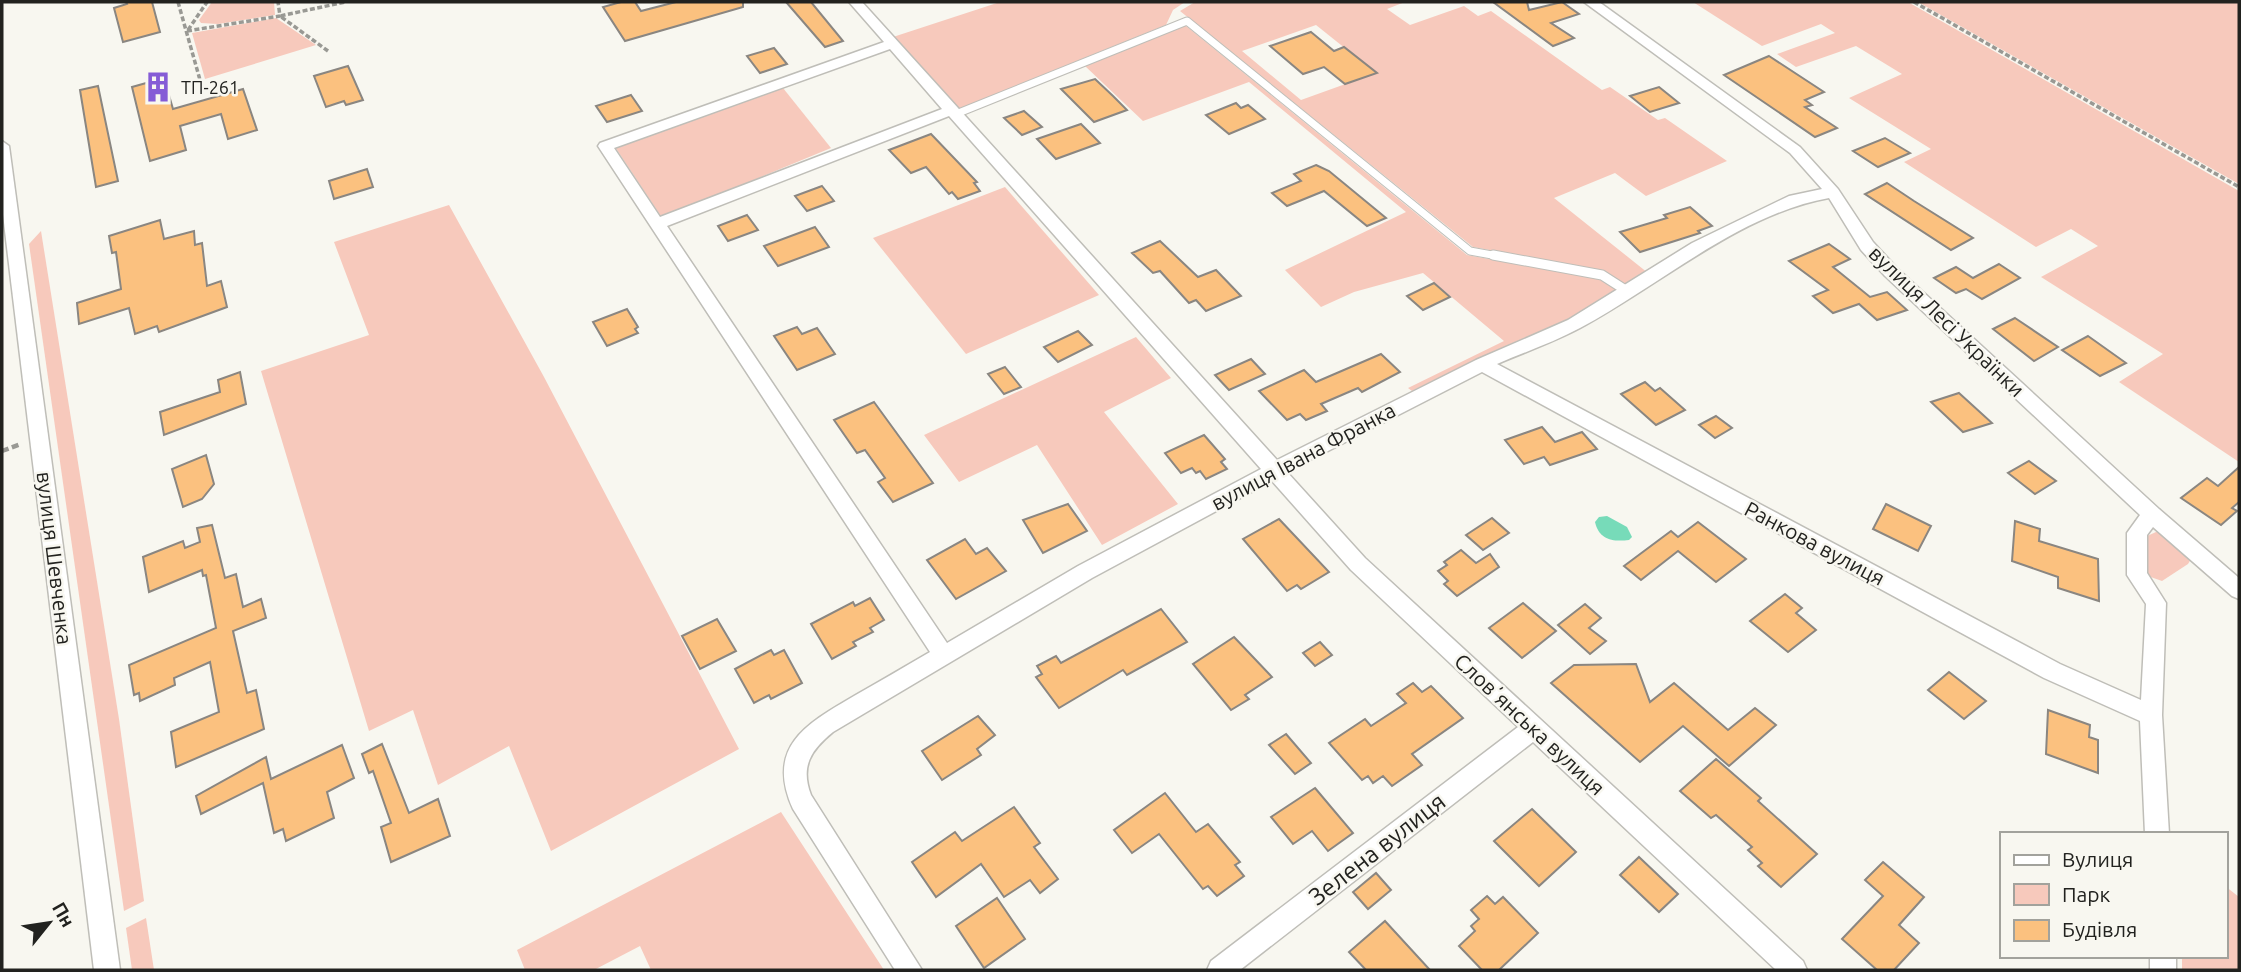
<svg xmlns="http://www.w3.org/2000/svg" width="2241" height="972" font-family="Ubuntu,sans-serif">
	<rect width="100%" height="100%" fill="#f8f7f0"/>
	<!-- green -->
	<g fill="#f7c9bc" fill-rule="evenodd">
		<path d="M212 2H274L275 15 218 24 201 23 199 20Z"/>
		<path d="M1000 2H1185L1173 10 1166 25 959 109 893 37Z"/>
		<path d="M1195 2H1405L1387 9 1410 25 1464 6 1478 16 1491 11 1602 90 1610 87 1658 120 1665 118 1727 161 1646 196 1615 173 1554 198 1648 273 1627 286 1605 271 1473 247 1180 11ZM1316 25 1376 73 1301 100 1242 51Z"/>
		<path d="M1693 2H1908L2239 191V462L2119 382 2163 354 2041 277 2098 246 2071 229 2036 247 1904 162 1931 149 1849 98 1902 74 1856 46 1796 67 1777 54 1835 33 1821 24 1762 46Z"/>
		<path d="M1918 2H2239V184Z"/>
		<path d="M276 18 316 45 205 79 192 33Z"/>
		<path d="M1185 25 1467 255 1599 279 1618 291 1570 321 1453 371 1412 391 1408 388 1504 341 1423 273 1354 292 1321 307 1285 270 1406 212 1249 82 1143 121 1085 66Z"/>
		<path d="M783 88 831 148 662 218 615 147Z"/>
		<path d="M1005 187 1099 295 966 354 873 238Z"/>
		<path d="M449 205 544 377 739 749 551 851 509 746 438 785 413 710 369 731 261 371 369 335 334 242Z"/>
		<path d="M41 231 119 719 144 901 124 911 29 244Z"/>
		<path d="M1136 337 1171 378 1104 412 1178 504 1102 545 1037 445 959 482 924 435Z"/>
		<path d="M2156 532 2164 533 2191 559 2188 564 2162 581 2145 575V537Z"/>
		<path d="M781 812 884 970H651L640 946 594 970H525L517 950Z"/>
		<path d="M2225 886 2239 897V970H2182V956H2225Z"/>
		<path d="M146 918 154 970H132L126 928Z"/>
	</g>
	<!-- water -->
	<path fill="#77dbb9" d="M1607 516 1627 527 1632 537 1629 540C1613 542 1599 540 1595 522L1599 517Z"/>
	<!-- building -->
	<g fill="#fbc17f" stroke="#8a8681" stroke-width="2">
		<path d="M126 2H152L160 32 123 42 114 8 127 4Z"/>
		<path d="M621 2H635L641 11 676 2H743V7L625 41 603 7Z"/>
		<path d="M786 2H811L843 41 825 47Z"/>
		<path d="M1493 2H1527L1529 10 1562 2 1579 14 1551 23 1574 38 1553 46Z"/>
		<path d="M1311 32 1334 51 1344 47 1377 73 1345 84 1324 67 1303 74 1270 46Z"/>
		<path d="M774 48 787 64 760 73 747 56Z"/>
		<path d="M1769 56 1824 92 1805 100 1812 105 1805 107 1837 128 1815 137 1724 75Z"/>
		<path d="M348 66 363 100 346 105 344 101 326 107 314 76Z"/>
		<path d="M164 78 173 109 243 89 257 130 228 139 221 114 180 126 186 150 150 161 132 87Z"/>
		<path d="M1095 79 1113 96 1127 110 1094 122 1061 89Z"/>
		<path d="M98 86 118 181 96 187 80 90Z"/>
		<path d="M1659 87 1679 103 1650 112 1630 96Z"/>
		<path d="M631 95 642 111 607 122 596 106Z"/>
		<path d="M1236 103 1241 108 1248 105 1265 119 1229 134 1206 115Z"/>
		<path d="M1024 111 1042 127 1022 135 1004 118Z"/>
		<path d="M1081 124 1100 143 1056 159 1037 139Z"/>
		<path d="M931 134 977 182 974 183 980 191 958 199 952 192 949 194 926 167 911 173 889 150Z"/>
		<path d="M1885 138 1910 153 1878 167 1853 151Z"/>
		<path d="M1316 165 1329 171 1386 218 1367 226 1324 191 1287 206 1272 193 1301 181 1294 174Z"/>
		<path d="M367 169 373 187 334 199 329 181Z"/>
		<path d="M1887 183 1914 201 1973 238 1951 250 1865 194Z"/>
		<path d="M822 186 834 201 807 211 795 196Z"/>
		<path d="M1690 207 1712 226 1698 231 1700 233 1640 252 1620 232 1667 218 1664 215Z"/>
		<path d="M747 215 758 230 728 241 718 226Z"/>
		<path d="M160 220 164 239 194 231 195 245 202 243 207 286 221 281 227 307 159 332 157 326 135 334 129 308 79 324 77 303 121 289 116 252 112 253 109 236Z"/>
		<path d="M815 227 829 247 778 266 764 246Z"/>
		<path d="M1160 241 1198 277 1216 270 1241 296 1206 311 1196 300 1189 303 1160 271 1153 273 1132 253Z"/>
		<path d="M1829 244 1850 259 1833 267 1870 297 1887 292 1907 310 1877 320 1859 304 1833 313 1813 296 1828 290 1789 261Z"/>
		<path d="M1999 264 2020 278 1982 299 1966 289 1956 293 1934 278 1956 267 1973 278Z"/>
		<path d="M1434 283 1450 297 1423 310 1407 296Z"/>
		<path d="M627 309 638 327 635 329 638 333 607 346 593 322Z"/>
		<path d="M2015 318 2058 347 2034 361 1993 329Z"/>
		<path d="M797 327 802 334 817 328 835 354 797 370 774 336Z"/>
		<path d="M1078 331 1092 345 1058 362 1044 347Z"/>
		<path d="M2088 336 2126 363 2100 376 2062 350Z"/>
		<path d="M1381 354 1400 372 1362 392 1358 388 1321 404 1327 411 1306 420 1300 414 1287 420 1259 391 1304 370 1316 382Z"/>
		<path d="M1251 359 1265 374 1229 390 1215 375Z"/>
		<path d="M1005 367 1021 387 1004 394 988 374Z"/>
		<path d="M240 372 246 404 164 435 160 412 220 392 218 380Z"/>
		<path d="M1645 382 1655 391 1660 388 1685 410 1656 425 1621 394Z"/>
		<path d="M1959 393 1992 423 1963 432 1931 402Z"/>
		<path d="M874 402 933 483 893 502 878 482 885 478 865 450 857 453 834 420Z"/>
		<path d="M1716 416 1732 428 1715 438 1699 425Z"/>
		<path d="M1542 427 1555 442 1582 432 1597 449 1550 465 1544 457 1524 464 1505 440Z"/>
		<path d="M1204 435 1225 459 1221 462 1227 469 1206 479 1200 471 1196 473 1192 468 1181 473 1165 453Z"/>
		<path d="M206 455 214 484 202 499 183 507 172 469Z"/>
		<path d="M2029 461 2056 481 2035 494 2008 473Z"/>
		<path d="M2239 467V502L2232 508 2237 511 2221 525 2181 498 2207 478 2218 486Z"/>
		<path d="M1068 504 1087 531 1043 553 1023 520Z"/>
		<path d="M1886 504 1931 526 1918 551 1873 529Z"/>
		<path d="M1492 518 1509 533 1483 550 1466 535Z"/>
		<path d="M1279 519 1329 572 1301 589 1297 585 1287 591 1243 539Z"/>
		<path d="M2015 521 2040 529 2039 541 2098 559 2099 601 2058 588V577L2012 561Z"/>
		<path d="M1698 522 1746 559 1716 582 1678 551 1641 580 1624 566 1671 531 1678 537Z"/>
		<path d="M212 525 225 578 236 574 243 607 261 599 266 618 233 631 247 693 256 690 264 729 176 767 171 732 219 712 210 662 174 678 175 685 140 701 139 693 134 695 129 665 216 628 206 575 203 576 202 570 149 592 143 557 183 541 185 548 200 542 197 528Z"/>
		<path d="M965 539 976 554 987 548 1006 571 956 599 927 560Z"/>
		<path d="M1461 550 1476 563 1490 554 1499 567 1457 596 1444 584 1448 581 1438 571 1447 565 1444 562Z"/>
		<path d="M1785 594 1802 608 1796 613 1816 630 1788 652 1750 621Z"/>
		<path d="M870 598 884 620 870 628 873 632 853 642 856 646 832 659 811 624 853 602 855 606Z"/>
		<path d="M1523 603 1556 631 1522 658 1489 628Z"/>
		<path d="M1585 604 1601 618 1589 628 1606 641 1590 654 1558 625Z"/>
		<path d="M1161 609 1187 642 1127 675 1123 670 1059 708 1036 677 1042 674 1037 666 1056 656 1061 663Z"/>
		<path d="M717 619 736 651 700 669 682 636Z"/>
		<path d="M1234 637 1272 677 1245 695 1249 699 1231 710 1193 664Z"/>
		<path d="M1320 642 1332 655 1315 666 1303 653Z"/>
		<path d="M771 650 774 655 784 650 802 683 771 699 769 695 754 703 735 669Z"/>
		<path d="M1636 664 1650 702 1674 683 1728 730 1755 708 1776 725 1729 766 1683 726 1640 762 1551 683 1574 665Z"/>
		<path d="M1949 672 1986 701 1964 719 1928 690Z"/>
		<path d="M1413 683 1422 692 1431 686 1463 718 1412 754 1422 765 1392 786 1383 776 1373 783 1368 776 1362 780 1329 743 1365 719 1371 726 1406 703 1397 694Z"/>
		<path d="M2048 710 2090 725 2089 737 2098 740V773L2046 754Z"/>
		<path d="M978 716 995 735 977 749 981 755 942 780 922 751Z"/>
		<path d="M1286 734 1311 763 1295 774 1269 745Z"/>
		<path d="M382 744 409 813 438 799 450 836 391 862 381 827 391 823 373 771 369 773 362 754Z"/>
		<path d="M342 745 354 778 327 792 334 818 286 841 283 829 274 833 263 783 201 814 196 796 266 757 271 779Z"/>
		<path d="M1716 759 1761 798 1758 801 1817 854 1781 887 1758 866 1762 863 1748 850 1752 847 1716 815 1711 818 1680 791Z"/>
		<path d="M1315 788 1353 833 1328 851 1312 831 1293 844 1271 817Z"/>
		<path d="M1165 793 1196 832 1208 824 1240 862 1235 865 1244 876 1217 896 1208 886 1203 889 1159 834 1132 853 1114 830Z"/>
		<path d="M1014 807 1040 843 1034 847 1058 879 1040 893 1030 880 1004 897 981 864 936 897 912 862 955 832 962 841Z"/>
		<path d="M1532 809 1576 852 1539 886 1494 841Z"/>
		<path d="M1639 857 1678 894 1659 912 1620 875Z"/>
		<path d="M1883 862 1924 897 1899 925 1919 943 1894 970H1877L1842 939 1883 896 1865 880Z"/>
		<path d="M1376 873 1391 890 1368 909 1353 892Z"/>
		<path d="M1487 896 1495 904 1503 897 1538 933 1499 970H1482L1459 946 1475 931 1471 926 1479 919 1471 910Z"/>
		<path d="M997 898 1025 939 984 968 956 926Z"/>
		<path d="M1385 921 1430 970H1366L1349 952Z"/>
	</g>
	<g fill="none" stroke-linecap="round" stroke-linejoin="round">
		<!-- service-far1 casing -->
		<g stroke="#bfbeb8" stroke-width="9">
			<path id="service-far1" d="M956 114 1187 21 1470 251 1503 257"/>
		</g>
		<!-- service casing -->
		<g stroke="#bfbeb8" stroke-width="11">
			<path id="service" d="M1493 255 1602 275 1627 291"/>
		</g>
		<!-- minor casing -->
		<g stroke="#bfbeb8" stroke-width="3">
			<g id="minor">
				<path d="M849 2H862L1277 460 1476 360 1568 320 1692 243 1789 196 1822 189 1790 153 1584 2H1599L1800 147 1838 189 1873 242 1897 268 2159 509 2239 578V599L2232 596 2153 527 2147 535V573L2166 603 2162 715 2169 834H2145L2140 721 2044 678 1482 372 1287 472 1365 558 1803 961 1807 970H1776L1533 742 1240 970H1207L1211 961 1518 727 1351 570 1272 481 1092 578 833 732C811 750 800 766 811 795L922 970H895L793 809C765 747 806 724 854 696 879 682 904 667 930 652L598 146 600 143 884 42ZM890 49 942 109 660 217 614 148ZM949 116 1261 469 1078 566 947 643 667 226ZM1829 198 1861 250 1885 276 2140 515 2127 533V575L2146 604 2141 700 2060 664 1497 364C1525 352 1554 342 1580 328 1659 286 1739 214 1829 198Z"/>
				<path d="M2 141 9 146 120 970H94L2 206Z"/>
				<rect x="2150" y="956" width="26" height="14"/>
			</g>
		</g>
		<!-- path-far1 -->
		<g stroke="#999994" stroke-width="3.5" stroke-dasharray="5 2.5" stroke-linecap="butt">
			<path d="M178 2 202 87"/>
			<path d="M1914 2 2239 187"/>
			<path d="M188 30 207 2"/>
			<path d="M187 31 280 16 278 2"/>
			<path d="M328 51 280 16 345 2"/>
		</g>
		<!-- path -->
		<path stroke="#999994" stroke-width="4.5" stroke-dasharray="7 3.5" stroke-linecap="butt" d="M2 451 21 444"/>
		<!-- service-far1 -->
		<use href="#service-far1" stroke="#fff" stroke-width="7"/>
		<!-- service -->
		<use href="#service" stroke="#fff" stroke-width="9"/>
		<!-- minor -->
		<use href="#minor" fill="#fff" fill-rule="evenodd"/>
	</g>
	<!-- icons -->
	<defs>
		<g id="building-bare" transform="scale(2.415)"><path d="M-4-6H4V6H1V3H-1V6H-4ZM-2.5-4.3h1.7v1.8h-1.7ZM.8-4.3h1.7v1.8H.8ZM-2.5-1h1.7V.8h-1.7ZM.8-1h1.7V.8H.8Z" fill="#855cd6" stroke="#f8f7f0" stroke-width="2.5" paint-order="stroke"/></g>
	</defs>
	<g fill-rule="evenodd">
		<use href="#building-bare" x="158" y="87"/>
	</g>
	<g text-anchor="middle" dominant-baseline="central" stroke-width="5" stroke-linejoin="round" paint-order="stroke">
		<!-- far-poi labels -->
		<g font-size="18" fill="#22221f" stroke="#f8f7f0" text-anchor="start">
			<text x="181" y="87">ТП-261</text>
		</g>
		<!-- street labels -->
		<g font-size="21" fill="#22221f" stroke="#f8f7f0">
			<text transform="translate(1947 321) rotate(44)">вулиця Лесі Українки</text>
			<text transform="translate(1303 456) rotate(-28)">вулиця Івана Франка</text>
			<text transform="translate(1815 543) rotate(28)">Ранкова вулиця</text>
			<text transform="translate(55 558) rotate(83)">вулиця Шевченка</text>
			<text transform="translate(1530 724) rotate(43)">Словʼянська вулиця</text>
		</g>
		<!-- near-street labels -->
		<g font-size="24" fill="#22221f" stroke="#f8f7f0">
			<text transform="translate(1377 849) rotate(-38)">Зелена вулиця</text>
		</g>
	</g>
	<!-- border -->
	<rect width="2241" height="972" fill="none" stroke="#22221f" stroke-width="7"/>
	<!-- legend -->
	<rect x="2000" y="832" width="228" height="126" fill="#f8f7f0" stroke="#a2a29c" stroke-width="2"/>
	<rect x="2014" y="855" width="35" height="10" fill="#ffffff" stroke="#a2a29c" stroke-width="2"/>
	<text x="2062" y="867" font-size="21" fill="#22221f">Вулиця</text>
	<rect x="2014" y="884" width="35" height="21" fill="#f7c9bc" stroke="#a2a29c" stroke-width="2"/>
	<text x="2062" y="902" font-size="21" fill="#22221f">Парк</text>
	<rect x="2014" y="920" width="35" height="21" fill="#fbc17f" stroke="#a2a29c" stroke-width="2"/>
	<text x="2062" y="937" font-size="21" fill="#22221f">Будівля</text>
	<!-- north arrow -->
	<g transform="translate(49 923) rotate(60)" stroke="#f8f7f0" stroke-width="5" paint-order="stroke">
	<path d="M0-5L12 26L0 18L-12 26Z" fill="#22221f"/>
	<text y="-10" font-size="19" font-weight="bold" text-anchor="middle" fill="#22221f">Пн</text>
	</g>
</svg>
